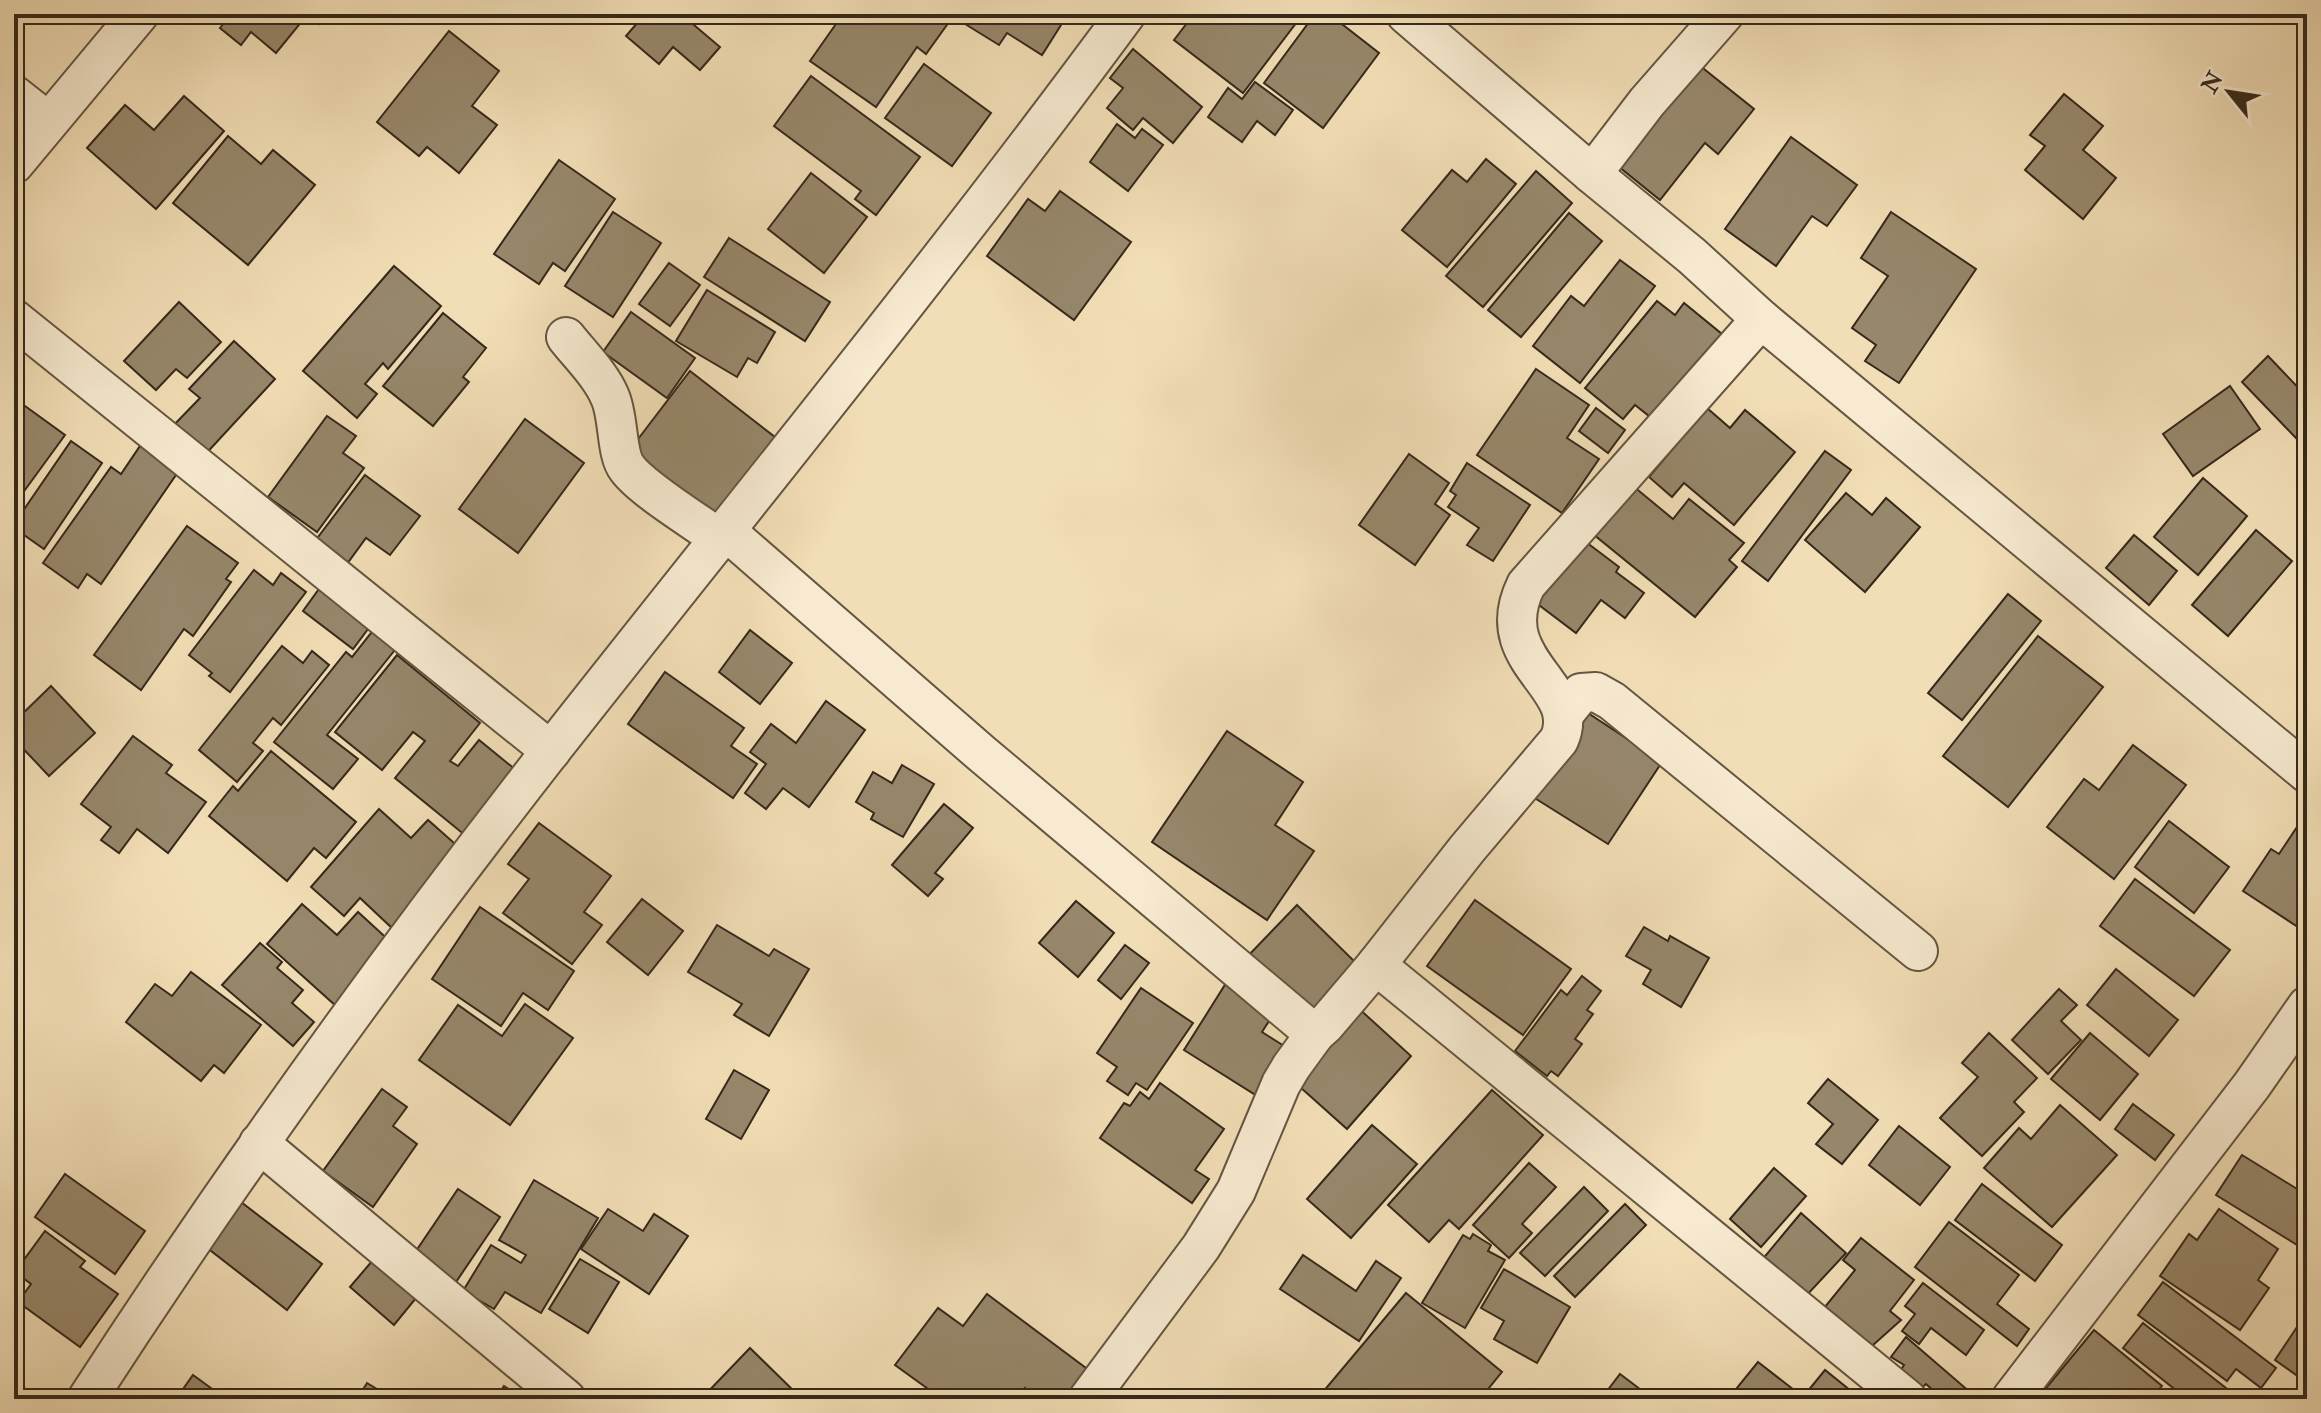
<svg xmlns="http://www.w3.org/2000/svg" width="2321" height="1413" font-family="'IM FELL Double Pica',serif">
	<rect width="100%" height="100%" fill="#f2deb6"/>
	<filter id="stains"><feTurbulence type="fractalNoise" baseFrequency=".0025" numOctaves="4"/><feColorMatrix values="0 0 0 0 .2 0 0 0 0 .09 0 0 0 0 .02 0 0 0 .5 -.17"/></filter>
	<radialGradient id="worn" r=".72"><stop offset=".6" stop-color="#630" stop-opacity="0"/><stop offset="1" stop-color="#630" stop-opacity=".3"/></radialGradient>
	<!-- building -->
	<g fill="#97876b" stroke="#35281a" stroke-width="2">
		<path d="M231 14H295L303 20 276 53 251 32 241 45 220 28Z"/>
		<path d="M308 14H327L319 24Z"/>
		<path d="M645 14H681L720 47 700 70 673 47 659 64 626 36Z"/>
		<path d="M843 14H937L949 22 926 54 917 47 876 107 810 61Z"/>
		<path d="M949 14H1068L1042 55 1007 33 999 45Z"/>
		<path d="M1194 14H1303L1243 93 1174 40Z"/>
		<path d="M1315 14H1329L1379 53 1323 128 1264 83Z"/>
		<path d="M449 31 499 71 472 106 497 125 459 173 427 147 419 156 377 122Z"/>
		<path d="M1133 49 1202 107 1173 143 1143 118 1133 130 1107 108 1123 88 1110 78Z"/>
		<path d="M1694 61 1754 109 1718 154 1705 143 1660 200 1613 162Z"/>
		<path d="M924 64 991 113 952 166 885 118Z"/>
		<path d="M811 76 920 157 876 215 855 199 861 191 774 126Z"/>
		<path d="M1255 82 1293 110 1275 135 1257 121 1242 142 1208 117 1228 88 1242 99Z"/>
		<path d="M2064 94 2103 126 2083 150 2116 178 2083 219 2025 170 2045 146 2030 135Z"/>
		<path d="M184 96 224 131 156 209 87 148 125 105 154 130Z"/>
		<path d="M1117 124 1135 138 1142 129 1163 145 1128 191 1090 162Z"/>
		<path d="M228 136 261 164 273 150 315 185 248 265 173 203Z"/>
		<path d="M1791 137 1857 185 1827 226 1812 216 1776 266 1725 229Z"/>
		<path d="M1486 159 1516 184 1447 267 1402 230 1452 170 1467 182Z"/>
		<path d="M559 160 615 199 565 271 553 263 539 284 494 254Z"/>
		<path d="M1536 171 1572 203 1483 307 1446 276Z"/>
		<path d="M811 173 867 217 824 273 768 229Z"/>
		<path d="M1060 191 1131 242 1074 320 987 256 1028 199 1045 211Z"/>
		<path d="M613 212 661 243 613 317 565 286Z"/>
		<path d="M1891 212 1976 269 1899 383 1865 361 1876 345 1852 328 1888 276 1861 258Z"/>
		<path d="M1569 213 1602 241 1521 337 1488 310Z"/>
		<path d="M729 238 830 302 805 341 704 277Z"/>
		<path d="M1620 260 1655 286 1580 383 1533 346 1571 296 1584 306Z"/>
		<path d="M669 263 700 285 670 326 639 304Z"/>
		<path d="M394 266 441 306 388 369 383 363 365 384 377 394 357 418 303 371Z"/>
		<path d="M707 290 775 332 757 363 748 358 737 377 676 341Z"/>
		<path d="M1657 301 1675 315 1684 303 1728 339 1659 424 1635 405 1623 419 1585 388Z"/>
		<path d="M179 302 221 342 187 378 176 369 156 390 124 361Z"/>
		<path d="M631 312 695 358 667 398 603 352Z"/>
		<path d="M443 313 486 348 463 377 469 382 433 426 383 386Z"/>
		<path d="M234 341 275 379 201 459 170 429 200 398 189 389Z"/>
		<path d="M2268 356 2307 397V427L2296 438 2242 382Z"/>
		<path d="M1536 369 1589 405 1567 438 1599 459 1562 513 1477 455Z"/>
		<path d="M690 371 784 444 723 524 629 451Z"/>
		<path d="M2230 386 2260 429 2193 476 2163 434Z"/>
		<path d="M25 406 65 435 14 505V422Z"/>
		<path d="M1596 408 1625 430 1608 453 1579 431Z"/>
		<path d="M1707 408 1730 428 1745 410 1795 452 1734 525 1684 483 1672 497 1649 477Z"/>
		<path d="M327 416 356 436 343 453 364 468 317 532 268 497Z"/>
		<path d="M525 419 584 463 518 553 459 509Z"/>
		<path d="M71 441 102 463 44 549 14 528V524Z"/>
		<path d="M140 446 178 472 101 584 87 574 78 588 43 563 111 467 121 474Z"/>
		<path d="M1825 451 1851 470 1768 581 1742 561Z"/>
		<path d="M1409 454 1449 483 1435 504 1450 515 1415 565 1359 525Z"/>
		<path d="M1467 463 1530 505 1493 561 1467 545 1479 528 1448 507 1456 495 1450 491Z"/>
		<path d="M365 475 420 516 390 555 366 538 344 568 312 545Z"/>
		<path d="M2203 478 2247 516 2198 575 2154 537Z"/>
		<path d="M1633 486 1673 519 1689 499 1744 543 1729 560 1737 567 1695 617 1593 534Z"/>
		<path d="M1846 493 1872 515 1886 498 1920 527 1865 592 1805 540Z"/>
		<path d="M187 526 238 563 226 579 231 582 193 636 184 629 141 690 94 655Z"/>
		<path d="M2256 530 2292 561 2228 636 2192 605Z"/>
		<path d="M2134 535 2177 571 2149 605 2106 568Z"/>
		<path d="M1582 539 1619 567 1616 572 1644 593 1625 618 1601 600 1576 633 1535 602Z"/>
		<path d="M254 570 273 585 281 573 306 592 230 692 209 676 212 673 189 655Z"/>
		<path d="M324 582 374 621 353 649 303 611Z"/>
		<path d="M2008 594 2041 621 1962 720 1928 693Z"/>
		<path d="M375 628 398 646 327 735 358 759 333 789 274 742 346 652 352 657Z"/>
		<path d="M750 630 792 663 760 704 719 672Z"/>
		<path d="M2038 636 2103 687 2008 807 1943 756Z"/>
		<path d="M2307 641V658L2299 652Z"/>
		<path d="M282 646 303 663 312 651 329 665 281 725 273 718 253 743 263 751 237 782 199 750Z"/>
		<path d="M397 655 480 723 450 761 458 766 479 740 527 779 466 836 395 778 425 741 413 732 382 770 335 732Z"/>
		<path d="M665 672 744 728 731 746 757 764 733 798 628 724Z"/>
		<path d="M51 686 95 733 49 776 14 739V722Z"/>
		<path d="M826 701 865 730 809 807 783 788 766 809 745 793 766 764 750 752 771 724 796 743Z"/>
		<path d="M1588 713 1662 762 1608 844 1533 797Z"/>
		<path d="M1227 731 1303 782 1275 825 1314 851 1267 920 1152 842Z"/>
		<path d="M133 736 172 765 166 773 206 802 168 853 137 829 119 853 101 840 111 827 81 804Z"/>
		<path d="M2133 745 2186 785 2114 879 2047 827 2084 779 2099 790Z"/>
		<path d="M271 751 356 822 326 858 314 848 287 881 209 816 233 786 238 791Z"/>
		<path d="M902 765 934 784 903 837 871 819 874 813 856 802 873 772 892 783Z"/>
		<path d="M944 804 973 828 935 873 943 879 928 896 892 865Z"/>
		<path d="M379 809 411 838 428 820 462 850 393 929 360 898 344 916 311 887Z"/>
		<path d="M2303 818 2307 821V933L2243 891 2271 849 2279 854Z"/>
		<path d="M2169 821 2229 867 2194 913 2135 867Z"/>
		<path d="M539 823 611 876 584 912 602 925 572 964 503 913 529 879 508 864Z"/>
		<path d="M2135 879 2230 950 2194 996 2100 926Z"/>
		<path d="M642 899 683 931 648 975 607 942Z"/>
		<path d="M1475 900 1571 969 1523 1035 1427 966Z"/>
		<path d="M1076 901 1114 933 1078 977 1039 943Z"/>
		<path d="M302 904 337 935 358 912 393 944 336 1006 267 944Z"/>
		<path d="M1297 905 1357 964 1305 1017 1245 959Z"/>
		<path d="M480 907 574 971 548 1010 523 993 501 1026 432 979Z"/>
		<path d="M717 925 769 956 774 949 809 969 769 1036 734 1015 742 1004 688 972Z"/>
		<path d="M1644 927 1668 941 1670 936 1709 958 1681 1007 1643 984 1651 970 1626 956Z"/>
		<path d="M260 943 282 962 277 968 303 990 292 1003 314 1022 293 1046 222 985Z"/>
		<path d="M1125 945 1149 963 1121 999 1098 980Z"/>
		<path d="M2116 969 2178 1020 2149 1056 2087 1005Z"/>
		<path d="M191 972 261 1025 224 1073 214 1065 201 1081 126 1022 155 984 172 996Z"/>
		<path d="M1582 976 1601 991 1587 1010 1593 1014 1575 1039 1582 1044 1558 1076 1551 1071 1547 1076 1515 1051 1561 990 1567 995Z"/>
		<path d="M1228 980 1276 1010 1262 1032 1292 1051 1262 1099 1184 1050Z"/>
		<path d="M1141 988 1193 1023 1147 1090 1136 1083 1128 1095 1107 1081 1117 1067 1097 1053Z"/>
		<path d="M2059 989 2077 1005 2061 1021 2081 1040 2048 1074 2012 1040Z"/>
		<path d="M525 1004 573 1038 510 1125 419 1060 458 1005 502 1036Z"/>
		<path d="M1356 1006 1411 1056 1347 1129 1291 1079Z"/>
		<path d="M1989 1033 2037 1078 2014 1102 2024 1112 1982 1156 1940 1118 1978 1077 1962 1063Z"/>
		<path d="M2090 1033 2138 1074 2100 1120 2051 1079Z"/>
		<path d="M734 1070 769 1090 741 1139 706 1119Z"/>
		<path d="M1828 1079 1878 1120 1842 1164 1816 1144 1833 1124 1808 1103Z"/>
		<path d="M1160 1083 1224 1129 1195 1170 1209 1179 1192 1203 1100 1138 1124 1103 1130 1106 1140 1092 1149 1099Z"/>
		<path d="M382 1089 407 1107 393 1126 417 1144 373 1207 323 1171Z"/>
		<path d="M1492 1090 1543 1135 1459 1229 1449 1220 1429 1242 1388 1205Z"/>
		<path d="M2133 1104 2174 1135 2155 1160 2115 1129Z"/>
		<path d="M2060 1105 2117 1155 2052 1227 1984 1168 2019 1128 2031 1139Z"/>
		<path d="M1372 1125 1417 1164 1351 1238 1307 1199Z"/>
		<path d="M1899 1126 1950 1167 1920 1205 1869 1165Z"/>
		<path d="M2242 1155 2307 1195V1239L2302 1248 2216 1195Z"/>
		<path d="M1529 1163 1556 1187 1522 1224 1532 1233 1509 1258 1473 1225Z"/>
		<path d="M1774 1168 1806 1196 1761 1247 1730 1219Z"/>
		<path d="M65 1174 145 1231 115 1274 35 1217Z"/>
		<path d="M534 1180 598 1218 541 1313 505 1292 494 1309 463 1291 491 1245 521 1263 526 1255 499 1240Z"/>
		<path d="M1982 1184 2062 1245 2035 1281 1955 1220Z"/>
		<path d="M1584 1187 1608 1211 1545 1276 1520 1253Z"/>
		<path d="M458 1189 500 1217 456 1282 414 1254Z"/>
		<path d="M241 1202 322 1264 287 1310 206 1247Z"/>
		<path d="M1625 1204 1646 1225 1575 1297 1554 1276Z"/>
		<path d="M608 1209 643 1231 654 1214 688 1236 649 1294 581 1249Z"/>
		<path d="M2219 1209 2278 1249 2258 1280 2269 1288 2240 1330 2160 1276 2189 1234 2197 1240Z"/>
		<path d="M1801 1213 1846 1253 1806 1296 1761 1261Z"/>
		<path d="M1949 1222 2019 1275 1997 1304 2029 1329 2017 1346 1915 1267Z"/>
		<path d="M45 1231 85 1261 80 1267 118 1294 80 1347 18 1302 31 1284 15 1272Z"/>
		<path d="M1473 1234 1491 1245 1488 1251 1505 1260 1465 1328 1422 1303 1463 1235 1470 1239Z"/>
		<path d="M1861 1238 1914 1280 1890 1311 1901 1320 1872 1346 1824 1308 1855 1270 1843 1260Z"/>
		<path d="M1303 1255 1356 1291 1376 1261 1401 1278 1359 1341 1280 1289Z"/>
		<path d="M580 1259 619 1282 588 1333 549 1309Z"/>
		<path d="M373 1260 416 1298 394 1325 350 1287Z"/>
		<path d="M1504 1269 1570 1307 1537 1363 1494 1339 1504 1321 1481 1308Z"/>
		<path d="M2163 1282 2276 1368 2261 1388 2236 1369 2227 1381 2138 1315Z"/>
		<path d="M1923 1283 1984 1330 1966 1355 1931 1328 1919 1344 1902 1331 1915 1314 1905 1306Z"/>
		<path d="M1406 1293 1502 1372 1480 1399H1317Z"/>
		<path d="M987 1294 1094 1374 1076 1399H1039L1025 1388 1017 1399H942L895 1365 938 1308 963 1326Z"/>
		<path d="M2143 1323 2240 1399H2187L2123 1348Z"/>
		<path d="M2297 1327 2307 1333V1366L2299 1377 2275 1360Z"/>
		<path d="M2094 1330 2162 1386 2151 1399H2037Z"/>
		<path d="M1906 1337 1978 1399H1943L1926 1384 1919 1390 1898 1374 1904 1365 1891 1357Z"/>
		<path d="M750 1348 802 1399H701Z"/>
		<path d="M1758 1362 1803 1397 1825 1370 1861 1399H1728Z"/>
		<path d="M1620 1374 1653 1399H1601Z"/>
		<path d="M193 1375 226 1399H176Z"/>
		<path d="M14 1381 30 1392 25 1399H14Z"/>
		<path d="M367 1383 382 1392 378 1399H357Z"/>
		<path d="M504 1386 524 1399H496Z"/>
		<path d="M2166 1390 2178 1399H2159Z"/>
	</g>
	<g fill="none" stroke-linecap="round" stroke-linejoin="round">
		<!-- minor casing -->
		<g stroke="#645641" stroke-width="42">
			<g id="minor">
				<path d="M1406 14 1592 174 1692 256 1761 319 2307 773"/>
				<path d="M14 95 47 121"/>
				<path d="M14 164 139 14"/>
				<path d="M1592 174 1647 102 1724 14"/>
				<path d="M14 319 551 751"/>
				<path d="M566 337C580 355 601 375 610 397 619 417 616 454 627 468 642 489 697 522 720 539"/>
				<path d="M726 531 981 753 1315 1034"/>
				<path d="M1565 713 1581 693 1596 692 1612 701 1918 951"/>
				<path d="M1376 965 1907 1399"/>
				<path d="M259 1143 566 1399"/>
				<path d="M87 1399C232 1175 389 958 553 748 745 504 942 264 1126 14"/>
				<path d="M1088 1399 1201 1247 1236 1191 1281 1084 1291 1067 1315 1034 1325 1025 1376 965 1467 849 1559 740C1584 685 1488 663 1526 585L1761 319"/>
				<path d="M2011 1399 2252 1085 2307 1006"/>
			</g>
		</g>
		<!-- minor -->
		<use href="#minor" stroke="#f7ead0" stroke-width="38"/>
	</g>
	<!-- margin -->
	<rect width="2321" height="1413" fill="none" stroke="#f2deb6" stroke-width="48"/>
	<rect x="16" y="16" width="2289" height="1381" fill="none" stroke="#35281a" stroke-width="4"/>
	<rect x="24" y="24" width="2273" height="1365" fill="none" stroke="#35281a" stroke-width="2"/>
	<!-- north arrow -->
	<g transform="translate(2229 92) rotate(300)" stroke="#f7ead0" stroke-width="6" paint-order="stroke">
	<path d="M0-6L14 30L0 20L-14 30Z" fill="#35281a"/>
	<text y="-12" font-size="22" font-weight="bold" text-anchor="middle" fill="#35281a">N</text>
	</g>
	<rect width="100%" height="100%" filter="url(#stains)"/>
	<rect width="100%" height="100%" fill="url(#worn)"/>
</svg>
